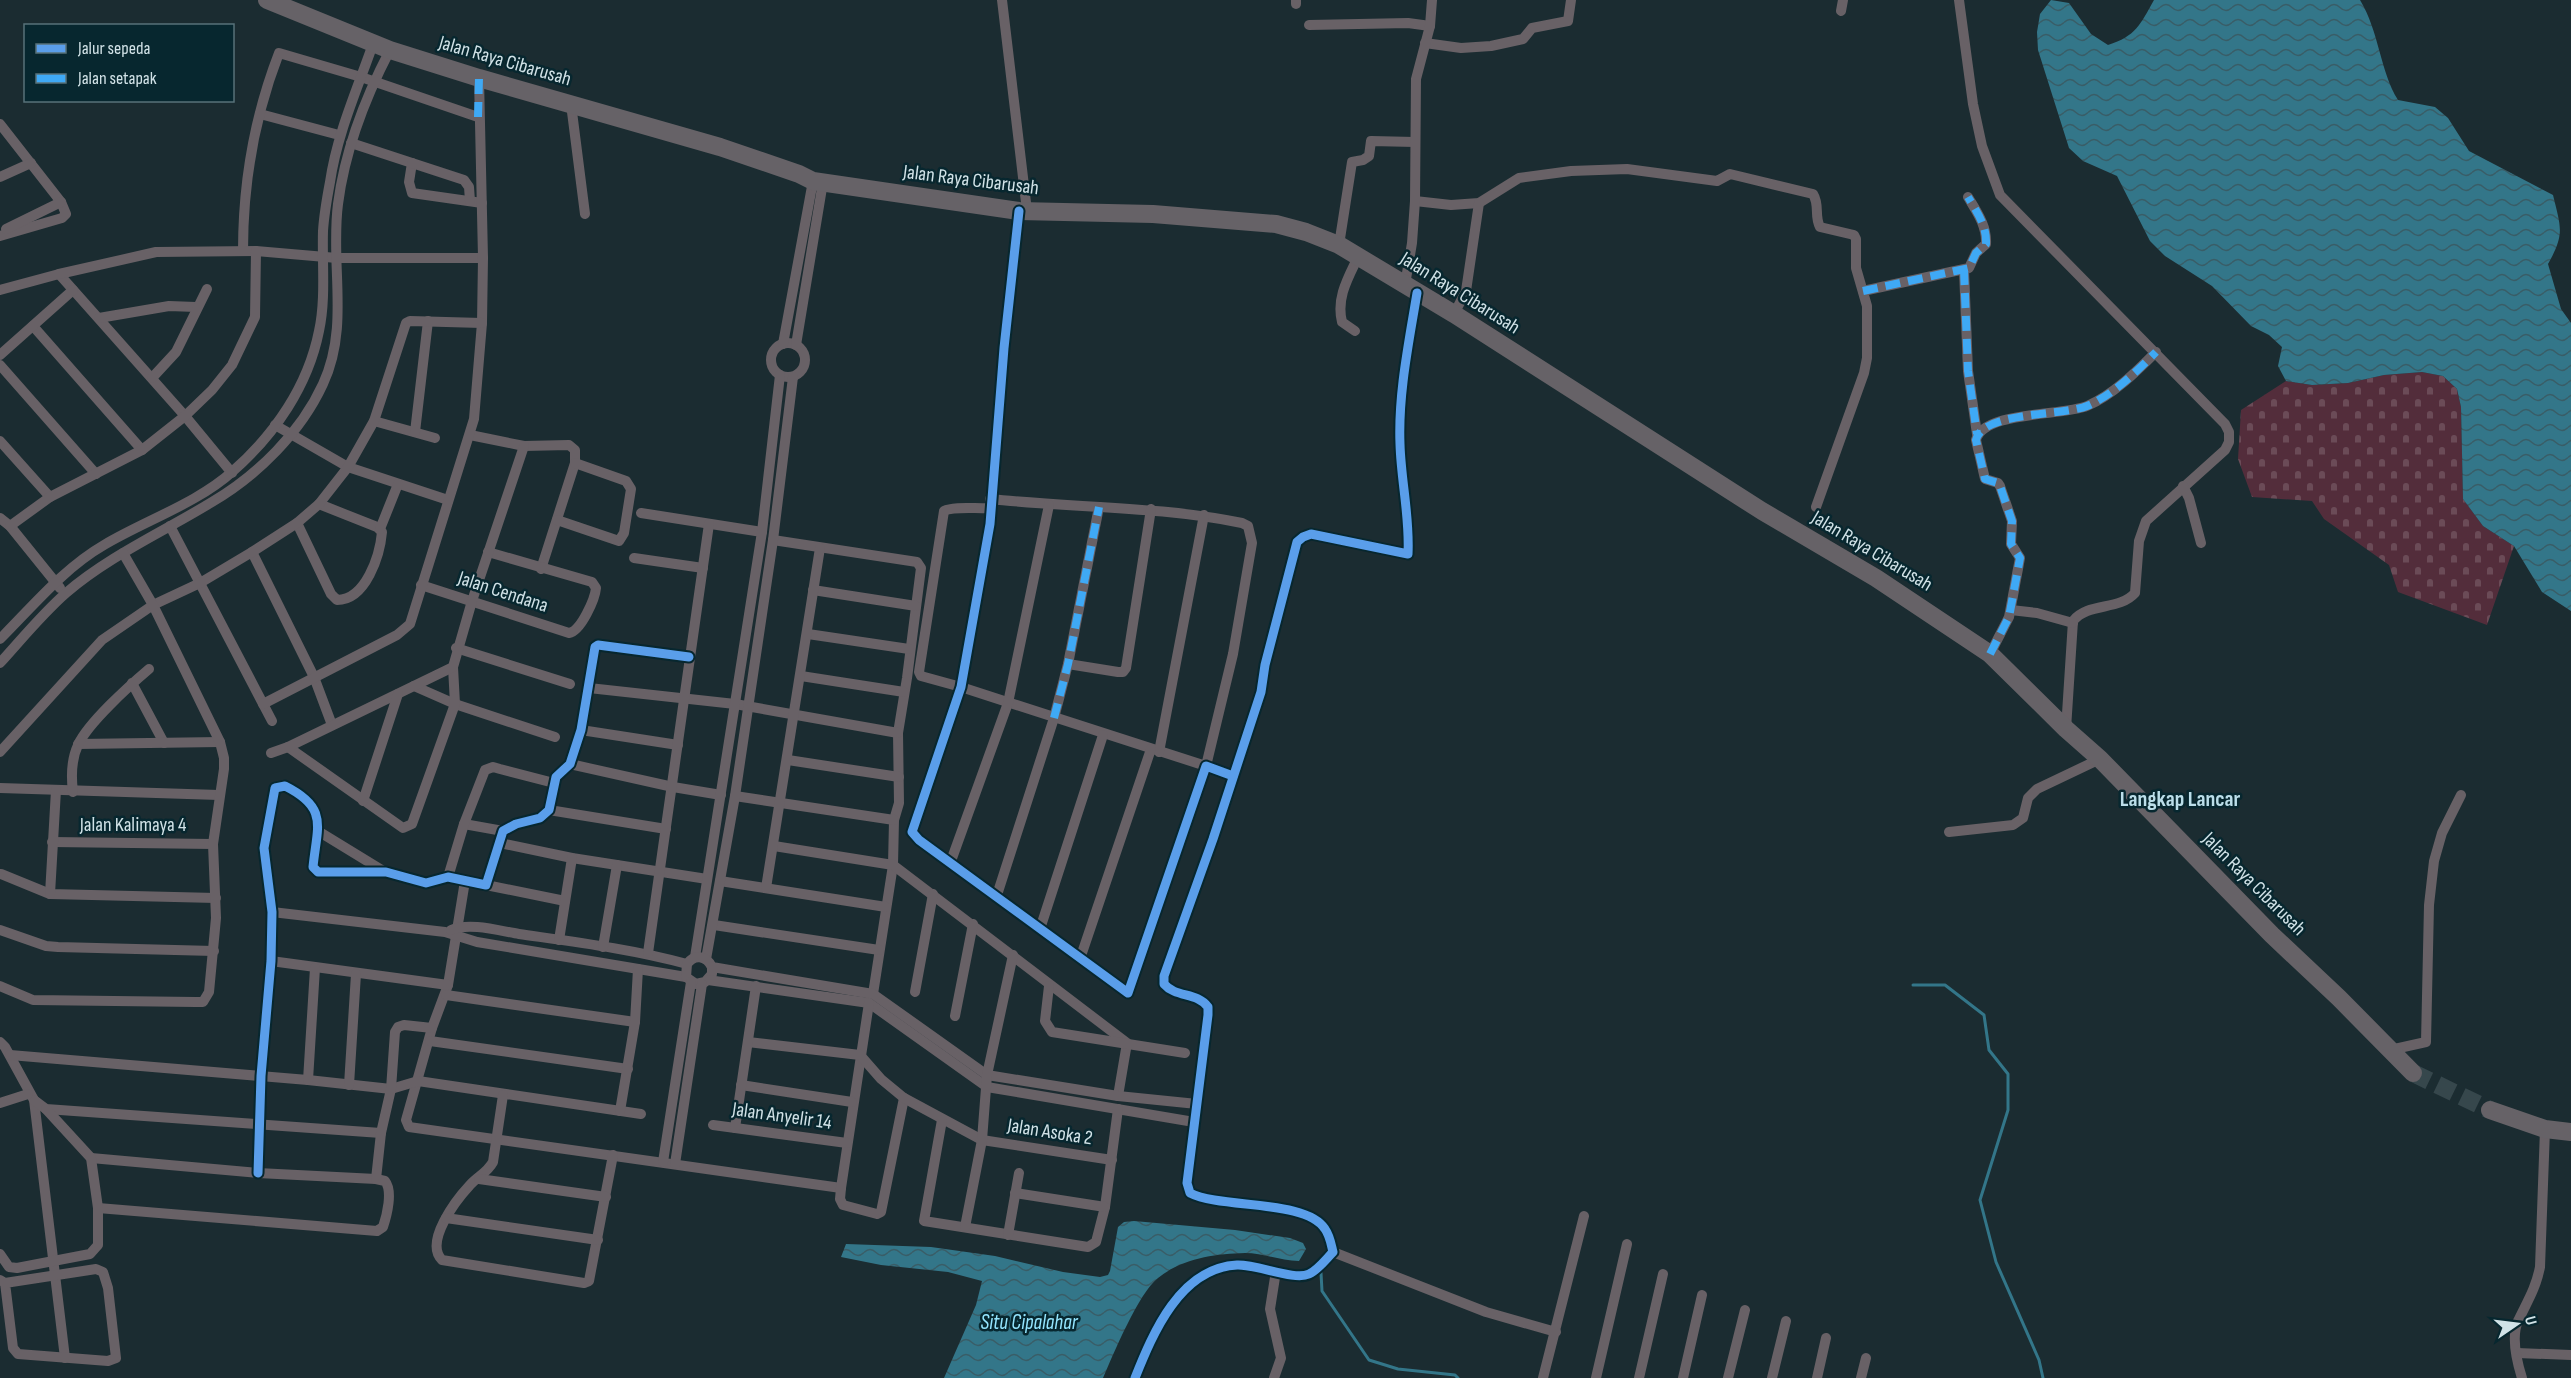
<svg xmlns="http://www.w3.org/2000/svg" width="2571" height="1378" font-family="'Sofia Sans Condensed',sans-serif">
	<defs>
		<pattern id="cemetery-stones" width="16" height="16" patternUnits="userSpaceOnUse" patternTransform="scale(1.5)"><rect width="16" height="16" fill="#532d3b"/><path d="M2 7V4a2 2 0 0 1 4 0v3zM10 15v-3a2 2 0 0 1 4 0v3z" fill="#6b4b57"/></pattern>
		<pattern id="water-waves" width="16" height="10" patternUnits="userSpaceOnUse" patternTransform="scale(1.5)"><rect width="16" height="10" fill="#337689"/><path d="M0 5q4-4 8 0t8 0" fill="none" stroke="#395d67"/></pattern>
	</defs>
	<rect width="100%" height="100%" fill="#1b2c31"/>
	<!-- cemetery -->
	<path fill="url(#cemetery-stones)" d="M2422 372 2443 376 2457 389 2461 407 2463 499 2483 526 2514 546 2487 625 2398 592 2389 565 2324 519 2312 501 2252 497 2238 459 2241 410 2286 381 2312 385 2348 383 2384 375Z"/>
	<!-- water -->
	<g fill="url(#water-waves)">
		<path d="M2051 0 2069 3 2091 34 2108 45C2136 36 2140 25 2154 0H2360C2379 31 2380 71 2398 100L2435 107 2448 118 2469 151 2553 195C2561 228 2565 234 2548 264L2561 309 2571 323V611L2542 592 2514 546 2483 526 2463 499 2461 407 2457 389 2443 376 2422 372 2384 375 2348 383 2312 385 2286 381 2278 366 2282 347 2269 335 2251 326 2212 286 2165 256 2150 241 2117 176 2083 161 2069 148 2038 50 2037 32 2040 14Z"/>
		<path d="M1134 1221 1235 1230 1290 1238 1303 1243 1306 1249 1299 1261C1281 1261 1263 1253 1245 1253 1214 1254 1183 1258 1158 1278 1138 1294 1114 1353 1103 1378H944L976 1305 982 1281 948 1272 881 1265 841 1257 846 1244 931 1247 995 1256 1063 1272 1100 1277 1108 1275 1110 1271 1118 1227 1124 1222Z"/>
	</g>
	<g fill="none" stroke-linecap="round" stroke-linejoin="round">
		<!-- stream -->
		<g stroke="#337689" stroke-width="3">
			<path d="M1913 985H1945L1984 1015 1989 1050 2008 1074V1110L1980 1200 1996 1262 2039 1360 2043 1378"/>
			<path d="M1321 1273 1322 1291 1369 1360 1398 1369 1455 1375 1458 1378"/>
		</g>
		<!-- primary-tunnel -->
		<path stroke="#36474c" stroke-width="18" stroke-dasharray="18 9" stroke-linecap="butt" d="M2413 1073 2490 1110"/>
		<!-- minor -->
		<g stroke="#686166" stroke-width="10">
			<path d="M1002 0 1027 211"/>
			<path d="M1959 0 1973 104 1982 146 2000 195 2225 424 2229 432V442L2225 450 2146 521 2139 541 2135 593C2119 611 2088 602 2073 621L2066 729"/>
			<path d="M1296 4V0"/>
			<path d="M1841 11 1843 0"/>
			<path d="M1309 25 1408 23 1430 26"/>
			<path d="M1425 43 1461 48 1491 46 1523 39 1532 28 1568 21 1571 0"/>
			<path d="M571 104 585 214"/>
			<path d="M260 114 339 135"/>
			<path d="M0 124 61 202 66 214 62 218 0 236"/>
			<path d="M351 143 412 163 409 182 412 193 482 203"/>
			<path d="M412 163 464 180 469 187 470 201"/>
			<path d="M0 177 31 163"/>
			<path d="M1415 201 1451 205 1479 203 1519 178 1571 171 1627 169 1717 181 1730 174 1813 194C1820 205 1814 216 1820 227L1854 235 1856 239V268L1867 306V358L1864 373 1816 507"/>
			<path d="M1019 211 1004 348 990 524 961 687 912 832 919 840 1128 993 1206 766 1233 776"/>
			<path d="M6 229 61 202"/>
			<path d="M1339 245 1352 162 1363 160 1369 156 1371 141 1415 142"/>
			<path d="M243 251C243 184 255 115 279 53L361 77 478 117"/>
			<path d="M1964 270 1968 371 1977 434"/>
			<path d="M59 274 185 416 232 473"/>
			<path d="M1405 285 1412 243 1415 201 1416 79 1430 26 1432 0"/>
			<path d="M0 290 59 274 156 252 256 251 337 258H483"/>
			<path d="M1863 291 1969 268 1976 253 1986 244C1987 226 1977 212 1968 197"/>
			<path d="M1454 314 1466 291 1479 203"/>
			<path d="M99 318 169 306 196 307"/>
			<path d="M33 326 142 450"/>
			<path d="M1355 331 1342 322C1336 298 1348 278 1358 257"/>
			<circle cx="788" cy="360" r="17"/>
			<path d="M783 344 813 181"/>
			<path d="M796 345 823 182"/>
			<path d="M0 355 73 290"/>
			<path d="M0 365 96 474"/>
			<path d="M152 378 176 352 207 289"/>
			<path d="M374 421 435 438"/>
			<path d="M275 425 348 467 448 500"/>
			<path d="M415 432 428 321"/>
			<path d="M470 435 524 446 569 445 575 450V463L541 569"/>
			<path d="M0 441 50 497"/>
			<path d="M2183 486 2189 498 2201 543"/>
			<path d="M990 508C977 509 954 506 944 511L919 672 921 676 961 687 1206 766 1233 654 1252 543 1248 526 1242 523C1159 506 1075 508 990 499"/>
			<path d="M641 513 762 532"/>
			<path d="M0 518 10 526 60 588"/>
			<path d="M557 520 619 541 624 533 631 489 626 481 575 463"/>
			<path d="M297 523 331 594 337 600C366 600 380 555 382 532L377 527 319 504"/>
			<path d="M10 526 50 497 142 450 185 416 212 390 232 365 255 317 256 251"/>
			<path d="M170 526 272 721"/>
			<path d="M380 529 398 484"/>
			<path d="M773 540 917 562 921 568 907 678 898 733 899 803 894 820 893 865 873 994"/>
			<path d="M252 552 314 677 332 725"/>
			<path d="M634 558 703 568"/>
			<path d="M421 585 569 633C581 631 595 599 596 588L592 582 488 552"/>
			<path d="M813 590 916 606"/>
			<path d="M2011 610 2037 613 2073 623"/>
			<path d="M808 634 909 649"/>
			<path d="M0 639C32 607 64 568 104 545 144 521 198 503 233 471 275 434 308 386 319 331 326 299 322 264 323 231 324 215 327 198 330 182 337 134 357 90 373 44"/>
			<path d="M456 648 570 684"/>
			<path d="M1990 654 2009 617 2020 558 2011 544 2012 521 2000 486 1998 483 1985 479 1976 440C1983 411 2063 416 2087 406 2113 395 2137 371 2156 352"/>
			<path d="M0 663C21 640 42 614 66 593 109 556 163 532 212 502 258 475 301 432 323 384 350 326 330 265 338 204 345 150 365 98 390 50"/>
			<path d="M1068 664 1118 672H1123L1126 668 1151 509"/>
			<path d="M801 676 904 692"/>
			<path d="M132 683 164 743"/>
			<path d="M414 686 455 704 555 737"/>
			<path d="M589 688 735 704 898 733"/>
			<path d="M263 704 397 635 410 624 474 419 482 323 483 258 479 78"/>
			<path d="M581 730 678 745"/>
			<path d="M78 744 220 742"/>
			<path d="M288 747 403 828 412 824 455 704 453 667"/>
			<path d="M0 752 102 640 153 605 200 583 252 552 297 523 319 504 348 467 374 421 406 323 410 321 482 323"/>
			<path d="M1159 752 1204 515"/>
			<path d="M271 753 288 747 453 667 472 601 524 446"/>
			<path d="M788 760 899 777"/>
			<path d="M570 764 673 787 721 795"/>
			<path d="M0 788 219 795"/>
			<path d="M73 792C71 776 71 760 78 745 88 723 129 686 149 669"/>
			<path d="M735 796 894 820"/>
			<path d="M363 801 398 694"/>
			<path d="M549 810 666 829"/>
			<path d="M464 824 503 831"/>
			<path d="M318 831 385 872"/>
			<path d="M1949 832 2013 825 2023 818 2028 798 2037 789 2100 759"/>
			<path d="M52 842 213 844"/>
			<path d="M500 843 572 858 707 879"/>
			<path d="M774 846 893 865 1127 1043 1118 1096"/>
			<path d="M951 861 1008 703 1049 505"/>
			<path d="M1 874 50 894 216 898"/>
			<path d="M448 877 464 824 485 770 493 767 500 769 554 783"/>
			<path d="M465 881 448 985 432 1028 406 1120 409 1127 841 1188"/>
			<path d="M720 881 886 907"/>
			<path d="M486 885 565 901"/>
			<path d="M766 888 820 548"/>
			<path d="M50 894 56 790"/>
			<path d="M997 895 1054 718 1068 664 1099 507"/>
			<path d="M272 912 445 932 477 942 686 977"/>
			<path d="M714 925 879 950"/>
			<path d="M1040 929 1103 735"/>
			<path d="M0 930 46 946 58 947 214 951"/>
			<path d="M451 930C470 922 500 931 519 934 575 942 632 949 687 964"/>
			<path d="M559 940 572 858"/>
			<path d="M603 947 617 865"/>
			<path d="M648 953 709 524"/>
			<path d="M1081 956 1151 749"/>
			<path d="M695 957 762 532 780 375"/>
			<path d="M706 959 735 796 773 540 793 377"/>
			<path d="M271 961 448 985"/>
			<path d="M712 967V974L705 982 696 984 686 977 687 964C694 954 706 955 712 967L873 994 987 1075 1118 1096 1197 1104"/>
			<path d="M708 980 869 1003 987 1087 1194 1122"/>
			<path d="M0 986 33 1000 196 1002H203L209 992 216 918 213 844 224 769V758L220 742 153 605 123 553"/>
			<path d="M1049 986 1045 1021 1052 1032 1185 1053"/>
			<path d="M915 992 933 894"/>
			<path d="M446 995 635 1022"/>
			<path d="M869 1003 841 1188 840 1199 843 1205 877 1214 881 1212 904 1098"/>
			<path d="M955 1016 973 924"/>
			<path d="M430 1041 628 1069"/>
			<path d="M0 1042 5 1047 34 1100 65 1358"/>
			<path d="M748 1042 860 1055 881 1079 904 1098 982 1140 1112 1160"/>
			<path d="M2390 1050 2426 1042 2429 905 2434 861 2442 833 2461 795"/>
			<path d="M10 1055 308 1080 391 1089 418 1081 641 1114"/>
			<path d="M308 1080 315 968"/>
			<path d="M349 1085 356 974"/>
			<path d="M741 1085 852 1102"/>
			<path d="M503 1095 493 1162C487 1173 478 1176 470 1185 456 1200 424 1242 442 1260L584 1283 589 1281 613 1155"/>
			<path d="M34 1100 46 1109 381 1133"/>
			<path d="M0 1103 28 1094"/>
			<path d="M620 1111 635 1022 638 969"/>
			<path d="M942 1120 924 1221 1088 1247 1096 1242 1105 1207 1118 1109"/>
			<path d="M713 1125 847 1143"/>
			<path d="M735 1128 756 986"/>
			<path d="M91 1158 258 1173 376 1179 385 1181C393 1191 387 1215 383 1227L377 1231 98 1208"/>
			<path d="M663 1162 691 982"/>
			<path d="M675 1164 702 984"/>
			<path d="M258 1173 261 1076 271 961 272 912 264 848 275 788 285 786C329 808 317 826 313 867L318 872H386L426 883 448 877 486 885 503 831 516 824 540 818 549 810 556 777 570 764 581 730 595 647 598 645 689 657"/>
			<path d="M376 1179 381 1133 391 1089 395 1032 398 1027 404 1025 432 1028"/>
			<path d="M479 1179 606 1197"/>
			<path d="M1015 1193 1105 1207"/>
			<path d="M446 1218 598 1240"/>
			<path d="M965 1227 982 1140 987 1075 1013 955"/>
			<path d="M1008 1235 1019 1173"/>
			<path d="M1333 1252 1486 1312 1556 1332"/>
			<path d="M0 1254 9 1267 17 1268 90 1254 98 1245V1208L91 1158 46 1109"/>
			<path d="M0 1280 5 1283 96 1269 103 1272 108 1288 116 1358 108 1361 18 1354 13 1348 5 1283"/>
			<path d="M2517 1353 2571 1355"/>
			<path d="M1135 1378C1153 1333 1180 1268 1237 1265 1257 1264 1294 1281 1309 1274 1318 1270 1326 1259 1333 1252 1331 1244 1330 1236 1325 1229 1306 1199 1221 1209 1190 1193L1187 1183 1208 1015V1007C1197 992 1176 998 1164 984V976L1213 839 1261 692 1265 665 1297 542 1303 537 1311 534 1408 554C1410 517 1401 481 1400 444 1398 394 1409 342 1417 293"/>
			<path d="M1274 1378 1281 1358 1270 1309 1276 1271"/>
			<path d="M1543 1378 1584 1216"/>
			<path d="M1596 1378 1627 1244"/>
			<path d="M1639 1378 1663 1274"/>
			<path d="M1683 1378 1702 1295"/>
			<path d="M1728 1378 1745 1310"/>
			<path d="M1772 1378 1786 1321"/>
			<path d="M1817 1378 1826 1338"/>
			<path d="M1861 1378 1866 1358"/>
			<path d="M2522 1378C2517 1362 2511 1337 2518 1321 2527 1302 2536 1288 2540 1267L2545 1129"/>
		</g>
		<!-- primary -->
		<g stroke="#666267" stroke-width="18">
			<path d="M267 0 390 50 479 78 720 147 799 174 813 181 1019 211 1153 214 1276 224 1306 232 1339 245 1454 314 1762 511 1876 578 1990 654 2066 729 2100 759 2272 935 2339 998 2413 1073"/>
			<path d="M2490 1110 2545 1129 2571 1132"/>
		</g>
		<!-- quiet -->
		<g stroke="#3fa9f5" stroke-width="8" stroke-dasharray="15 8" stroke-linecap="butt">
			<path d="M478 117 479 78"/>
			<path d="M1964 270 1968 371 1977 434"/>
			<path d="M1863 291 1969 268 1976 253 1986 244C1987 226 1977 212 1968 197"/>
			<path d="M1990 654 2009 617 2020 558 2011 544 2012 521 2000 486 1998 483 1985 479 1976 440C1983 411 2063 416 2087 406 2113 395 2137 371 2156 352"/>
			<path d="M1054 718 1068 664 1099 507"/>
		</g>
		<!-- cycleway casing -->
		<g stroke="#07272f" stroke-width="13">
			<g id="cycleway">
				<path d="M1019 211 1004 348 990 524 961 687 912 832 919 840 1128 993 1206 766 1233 776"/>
				<path d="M258 1173 261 1076 271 961 272 912 264 848 275 788 285 786C329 808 317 826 313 867L318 872H386L426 883 448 877 486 885 503 831 516 824 540 818 549 810 556 777 570 764 581 730 595 647 598 645 689 657"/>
				<path d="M1135 1378C1153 1333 1180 1268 1237 1265 1257 1264 1294 1281 1309 1274 1318 1270 1326 1259 1333 1252 1331 1244 1330 1236 1325 1229 1306 1199 1221 1209 1190 1193L1187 1183 1208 1015V1007C1197 992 1176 998 1164 984V976L1213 839 1261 692 1265 665 1297 542 1303 537 1311 534 1408 554C1410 517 1401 481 1400 444 1398 394 1409 342 1417 293"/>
			</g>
		</g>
		<!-- cycleway -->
		<use href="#cycleway" stroke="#5a9eea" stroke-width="9"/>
	</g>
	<g text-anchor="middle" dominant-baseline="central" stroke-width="5" stroke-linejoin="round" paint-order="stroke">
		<!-- street labels -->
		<g font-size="20" fill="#d1e2e7" stroke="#07272f">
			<text transform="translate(505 61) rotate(16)">Jalan Raya Cibarusah</text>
			<text transform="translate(971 180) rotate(7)">Jalan Raya Cibarusah</text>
			<text transform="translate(1460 293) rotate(32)">Jalan Raya Cibarusah</text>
			<text transform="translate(1872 551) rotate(31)">Jalan Raya Cibarusah</text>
			<text transform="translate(503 592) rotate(18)">Jalan Cendana</text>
			<text x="133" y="825">Jalan Kalimaya 4</text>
			<text transform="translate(2254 884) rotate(45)">Jalan Raya Cibarusah</text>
			<text transform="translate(782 1116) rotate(8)">Jalan Anyelir 14</text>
			<text transform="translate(1050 1132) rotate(9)">Jalan Asoka 2</text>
		</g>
		<!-- water labels -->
		<g font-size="21" font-style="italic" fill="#94e5fe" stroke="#07272f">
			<text x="1029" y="1322">Situ Cipalahar</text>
		</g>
		<!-- quarter labels -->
		<g font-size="22" font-weight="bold" fill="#bbdee9" stroke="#07272f">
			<text x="2180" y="799">Langkap Lancar</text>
		</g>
	</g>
	<!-- legend -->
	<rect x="24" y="24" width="210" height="78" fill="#07272f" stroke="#587279" stroke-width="1.5"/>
	<rect x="36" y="44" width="30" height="9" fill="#5a9eea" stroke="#587279" stroke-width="1.5"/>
	<text x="78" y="54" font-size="18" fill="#d1e2e7">Jalur sepeda</text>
	<rect x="36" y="74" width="30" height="9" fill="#3fa9f5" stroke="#587279" stroke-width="1.5"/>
	<text x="78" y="84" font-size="18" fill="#d1e2e7">Jalan setapak</text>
	<!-- north arrow -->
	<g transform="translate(2517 1324) rotate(76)" stroke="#07272f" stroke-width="4.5" paint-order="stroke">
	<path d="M0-4.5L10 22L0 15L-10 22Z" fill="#d1e2e7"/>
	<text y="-9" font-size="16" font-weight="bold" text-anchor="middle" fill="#d1e2e7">U</text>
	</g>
</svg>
